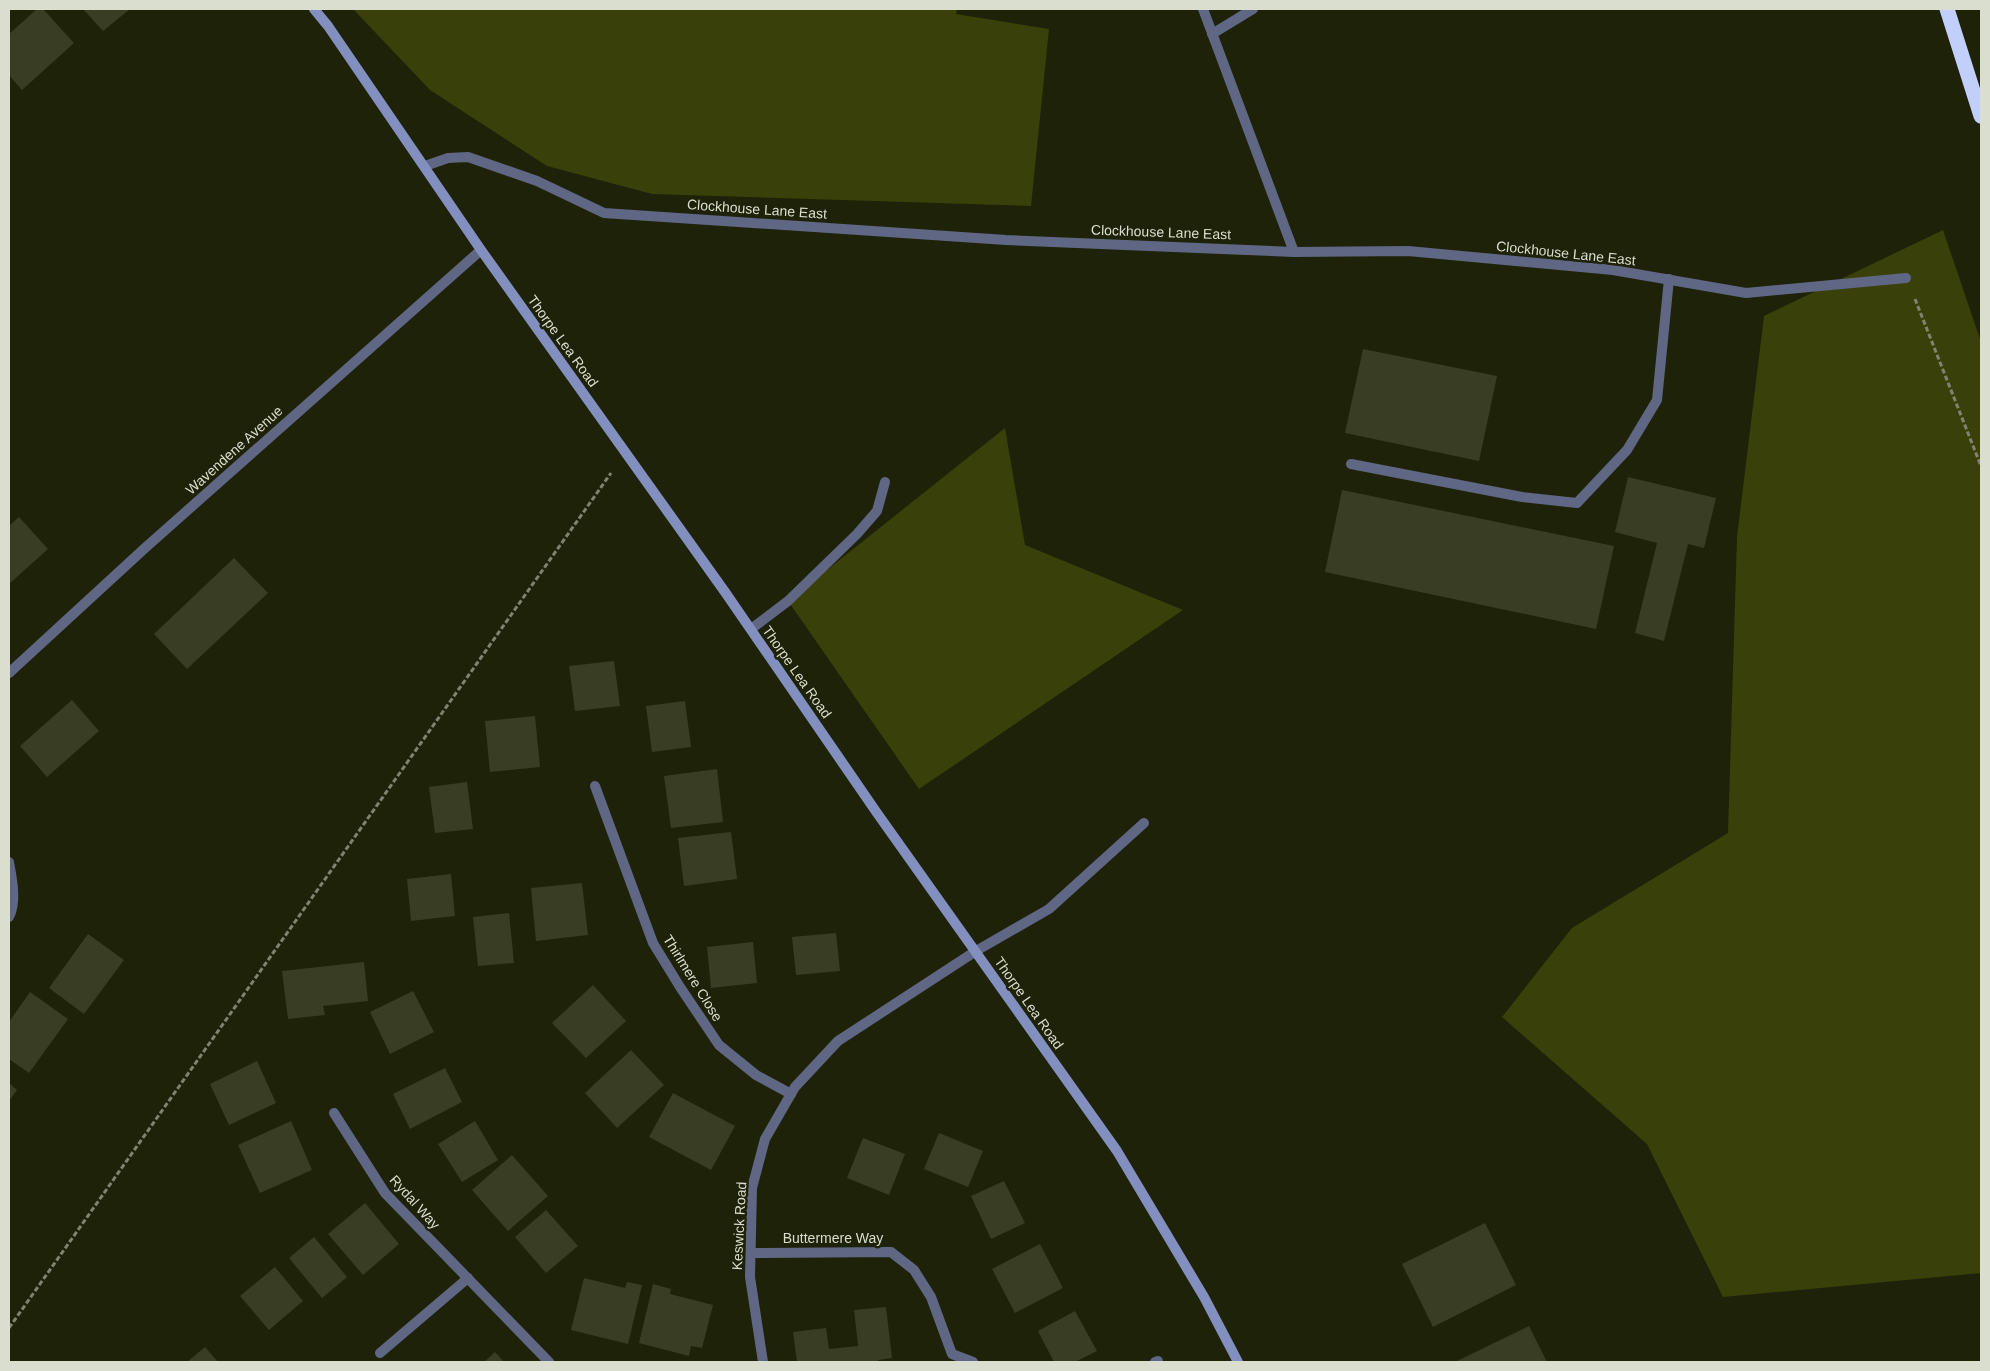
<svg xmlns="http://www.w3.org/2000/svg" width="1990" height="1371" font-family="Helvetica,sans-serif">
	<rect width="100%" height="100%" fill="#1e2209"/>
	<!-- green -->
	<g fill="#394009">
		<path d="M353 9H957L956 14 1049 29 1031 206 652 194 547 166 430 90Z"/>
		<path d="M1943 230 1981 342V1273L1723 1297 1647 1144 1502 1017 1572 928 1728 833 1737 537 1764 316Z"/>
		<path d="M1005 428 1025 545 1183 610 919 789 788 601Z"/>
	</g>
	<!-- building -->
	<g fill="#393d24">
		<path d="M37 9H43L74 43 22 90 9 75V34Z"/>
		<path d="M83 9H130L103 31Z"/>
		<path d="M1363 349 1497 376 1479 461 1345 433Z"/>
		<path d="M1628 477 1716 498 1704 548 1688 544 1664 641 1635 633 1657 543 1615 532Z"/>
		<path d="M1342 490 1614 546 1596 629 1325 572Z"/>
		<path d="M19 517 48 549 9 584V526Z"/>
		<path d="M234 558 268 593 187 669 154 634Z"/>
		<path d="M614 661 620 706 575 711 569 666Z"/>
		<path d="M72 700 99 731 47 777 20 746Z"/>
		<path d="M685 701 691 747 652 752 646 706Z"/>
		<path d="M535 716 540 767 490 772 485 721Z"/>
		<path d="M717 769 723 822 671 828 664 776Z"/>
		<path d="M467 782 473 829 435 833 429 787Z"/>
		<path d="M731 832 737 879 684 886 678 838Z"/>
		<path d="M451 874 455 916 411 921 407 879Z"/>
		<path d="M582 883 588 935 536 941 531 888Z"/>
		<path d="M509 913 514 963 478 966 473 917Z"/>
		<path d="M836 933 840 971 796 975 792 937Z"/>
		<path d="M88 934 124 960 84 1014 49 988Z"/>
		<path d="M753 942 757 983 711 988 707 947Z"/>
		<path d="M364 962 368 1001 323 1006 325 1015 288 1019 282 971Z"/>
		<path d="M593 985 626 1021 586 1058 552 1023Z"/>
		<path d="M413 991 434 1032 390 1054 370 1012Z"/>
		<path d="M30 992 68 1019 29 1073 9 1059V1022Z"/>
		<path d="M631 1050 664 1085 617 1128 585 1093Z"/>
		<path d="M257 1061 276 1103 229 1125 210 1084Z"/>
		<path d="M445 1068 462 1102 410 1129 393 1094Z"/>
		<path d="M9 1083 17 1090 9 1101Z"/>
		<path d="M673 1093 735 1126 711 1170 649 1137Z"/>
		<path d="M291 1121 312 1170 260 1193 238 1145Z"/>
		<path d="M475 1121 498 1160 462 1182 438 1144Z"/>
		<path d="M939 1133 983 1151 968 1187 924 1169Z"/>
		<path d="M863 1138 905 1154 889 1195 847 1178Z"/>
		<path d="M512 1155 548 1196 508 1231 472 1190Z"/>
		<path d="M1004 1181 1025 1223 991 1239 971 1196Z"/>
		<path d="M365 1203 399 1244 363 1275 328 1234Z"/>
		<path d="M546 1210 578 1246 546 1273 515 1237Z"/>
		<path d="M1485 1223 1516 1285 1433 1327 1402 1264Z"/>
		<path d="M314 1237 347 1277 322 1298 289 1258Z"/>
		<path d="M1040 1244 1063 1288 1015 1313 992 1269Z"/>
		<path d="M275 1267 303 1301 269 1330 240 1296Z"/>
		<path d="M584 1278 625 1288 627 1282 642 1285 628 1344 571 1330Z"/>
		<path d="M653 1284 671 1289 670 1294 713 1305 702 1348 691 1346 689 1356 639 1343Z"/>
		<path d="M886 1307 892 1358 878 1360 879 1362H797L793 1332 826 1328 829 1349 858 1346 854 1310Z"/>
		<path d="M1075 1311 1097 1351 1075 1362H1054L1038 1331Z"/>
		<path d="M1529 1326 1547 1362H1455Z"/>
		<path d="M205 1347 218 1362H187Z"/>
		<path d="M495 1352 504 1362H484Z"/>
	</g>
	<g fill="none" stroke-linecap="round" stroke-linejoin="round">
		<!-- path -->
		<g stroke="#7f836f" stroke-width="3" stroke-dasharray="5 2.5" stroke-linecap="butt">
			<path d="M1915 299 1981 466"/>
			<path d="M9 1328 611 473"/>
		</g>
		<!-- service -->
		<g stroke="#5f6784" stroke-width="10">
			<path d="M1203 9 1294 252"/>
			<path d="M1212 34 1253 9"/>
			<path d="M1351 464 1522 497 1577 503 1627 450 1657 400 1669 279"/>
			<path d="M751 629 788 601 857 534 877 511 885 482"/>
			<path d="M976 951 1049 909 1144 823"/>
			<path d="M1155 1362 1158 1361"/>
		</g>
		<!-- minor -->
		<g stroke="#5f6784" stroke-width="10">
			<path d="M425 166 448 158 468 157 537 181 604 213 1006 240 1294 252 1408 251 1613 270 1746 293 1906 278"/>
			<path d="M9 673 145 548 481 250"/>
			<path d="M595 786 653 943 680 987 719 1045 756 1075 791 1094"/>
			<path d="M9 862C12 879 17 902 9 917"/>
			<path d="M334 1113 385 1193 549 1362"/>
			<path d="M751 1253 891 1252 914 1270 931 1297 952 1354 973 1362"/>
			<path d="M380 1353 468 1278"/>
			<path d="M763 1362 750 1277 752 1188 765 1139 795 1087 838 1041 976 951"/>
		</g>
		<!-- secondary -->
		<path stroke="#8390bf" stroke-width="10" d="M314 9 328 26 481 250 725 592 877 813 1117 1151 1204 1297 1238 1362"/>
		<!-- motorway -->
		<path stroke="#c2cffb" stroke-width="15" d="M1947 9 1981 116"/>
	</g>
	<g text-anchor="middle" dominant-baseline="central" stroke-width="5" stroke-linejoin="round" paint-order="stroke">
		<!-- street labels -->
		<g font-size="14" fill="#dadece" stroke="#1e2209">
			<text transform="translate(757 209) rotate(4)">Clockhouse Lane East</text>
			<text transform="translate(1161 232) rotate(2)">Clockhouse Lane East</text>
			<text transform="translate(1566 253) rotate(6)">Clockhouse Lane East</text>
			<text transform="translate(563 341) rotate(54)">Thorpe Lea Road</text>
			<text transform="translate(234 450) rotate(-42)">Wavendene Avenue</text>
			<text transform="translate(797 672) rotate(55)">Thorpe Lea Road</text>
			<text transform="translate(693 978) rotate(58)">Thirlmere Close</text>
			<text transform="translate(1029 1003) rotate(55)">Thorpe Lea Road</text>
			<text transform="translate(415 1202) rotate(48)">Rydal Way</text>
			<text transform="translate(739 1226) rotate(-87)">Keswick Road</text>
			<text x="833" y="1238">Buttermere Way</text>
		</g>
	</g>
	<!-- border -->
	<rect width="1990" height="1371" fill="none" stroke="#dadece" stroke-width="20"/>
</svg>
